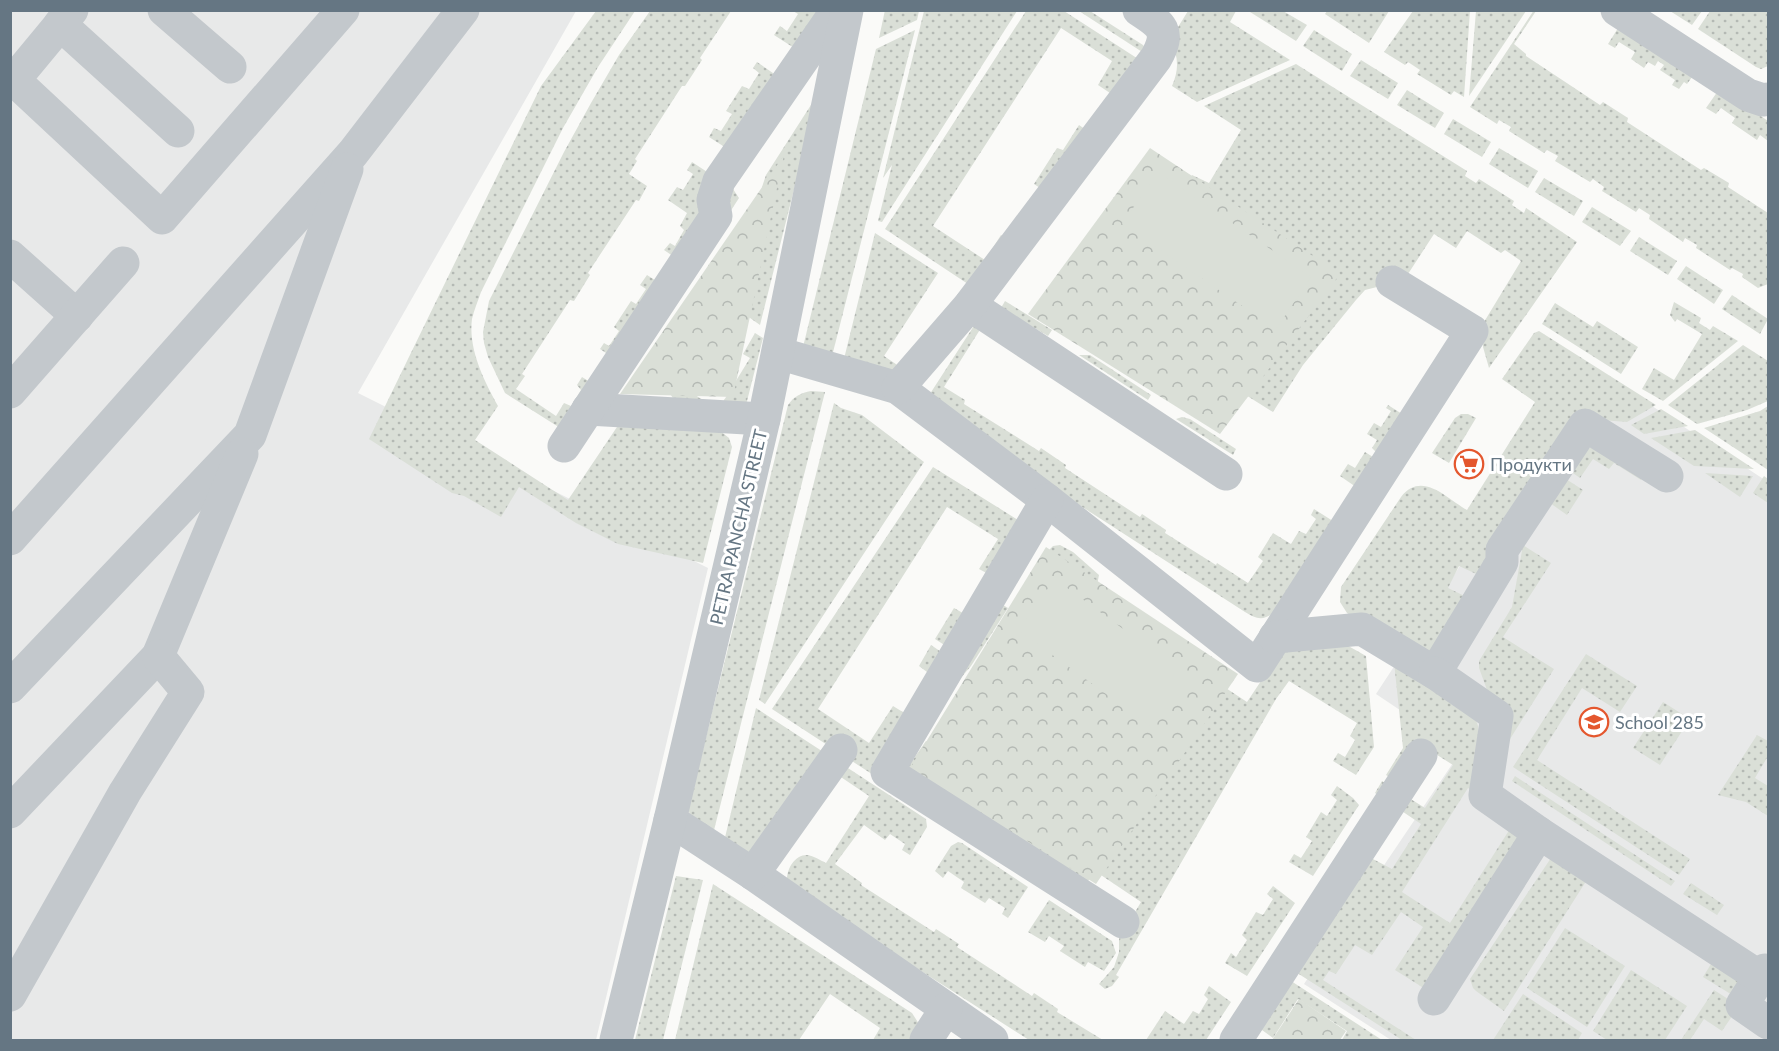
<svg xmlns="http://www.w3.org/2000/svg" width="1779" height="1051" font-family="Lato,sans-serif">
	<defs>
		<pattern id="grass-dots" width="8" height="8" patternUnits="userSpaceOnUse" patternTransform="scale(1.5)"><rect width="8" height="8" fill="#dadfd7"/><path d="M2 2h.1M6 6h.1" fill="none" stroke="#b4b9b4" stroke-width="1.8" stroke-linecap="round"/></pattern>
		<pattern id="forest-crowns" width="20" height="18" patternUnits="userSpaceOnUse" patternTransform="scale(1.5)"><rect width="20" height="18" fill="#dadfd7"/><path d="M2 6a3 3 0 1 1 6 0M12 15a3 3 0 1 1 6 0" fill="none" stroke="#b4b9b4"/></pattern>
	</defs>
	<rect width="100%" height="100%" fill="#fafaf8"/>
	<!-- built -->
	<g fill="#e8e9e9">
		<path d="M10 11H576L358 393 708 568 596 1040H11Z"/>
		<path d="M1591 366 1768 482V1040H1391L1304 984 1461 751 1376 694Z"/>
	</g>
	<!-- grass -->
	<g fill="url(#grass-dots)">
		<path d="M885 10H919V11L917 20 879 38Z"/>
		<path d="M1534 10 1536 11 1514 44 1526 54V56L1600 105 1603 102 1628 118 1627 122 1701 170 1704 168 1729 183 1728 187 1768 213V284L1758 288 1742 277 1743 274 1732 268 1730 270 1696 248 1697 245 1685 238 1683 242 1649 219 1650 215 1639 208 1636 212 1602 191 1604 187 1593 179 1590 182 1555 161 1558 156 1547 150 1544 153 1509 131 1511 127 1499 120 1497 124 1470 107Z"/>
		<path d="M596 11H635L598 67 563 128 481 292C478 301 474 310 472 319 468 349 484 381 498 406L475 440 568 500 623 418 719 430 729 438 732 447 703 563 618 544 576 523 519 487 501 517 464 496 452 493 369 439 541 86Z"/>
		<path d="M650 11H731L700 58 702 60 685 86H682L635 159 637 161 629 174 647 186 639 201 636 200 588 273 590 275 574 301 570 300 522 374 525 376 516 389 556 416 564 403 571 406 581 390 577 385 582 377 611 395 576 438 505 393 488 357 484 343 483 332 489 301 564 152 591 103 619 55Z"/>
		<path d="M793 11H826L805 55 774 35 780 26 787 31 798 14Z"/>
		<path d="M924 11H1017L882 222 878 221 892 165 883 178Z"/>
		<path d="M1026 11H1064L1146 64 1110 93 1098 85 1112 61 1061 28 933 226 985 260 1001 235 1007 238 974 288 885 229Z"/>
		<path d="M1079 11H1090L1143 45 1153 59Z"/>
		<path d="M1188 11H1236L1230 22 1290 60 1197 102 1172 86C1179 70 1179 56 1170 40Z"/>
		<path d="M1251 11H1283L1307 25 1296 41 1250 12Z"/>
		<path d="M1327 11V10L1389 11 1369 43 1325 14Z"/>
		<path d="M1413 11H1470L1464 97 1454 91 1451 95 1417 74 1420 70 1408 62 1405 65 1384 52Z"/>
		<path d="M1476 11H1526L1469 96Z"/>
		<path d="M1670 11H1702L1692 25Z"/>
		<path d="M1710 11H1768V66L1761 69 1756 67 1698 29Z"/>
		<path d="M1620 25 1695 73 1687 84 1684 82 1679 89 1672 85 1675 80 1660 70 1664 65 1658 61 1655 66 1648 62 1644 68 1631 59 1635 52 1619 42 1615 48 1608 44Z"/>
		<path d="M915 30 829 368 802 351 876 49Z"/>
		<path d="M1314 30 1352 54 1342 71 1303 46Z"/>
		<path d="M1361 60 1398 83 1388 99 1350 76Z"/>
		<path d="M757 62 786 82 734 153 709 137 714 128 721 131 732 114 726 111 742 86 749 89 759 73 753 68Z"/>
		<path d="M1296 64 1467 171 1465 176 1476 183 1479 179 1514 201 1512 205 1524 213 1526 208 1577 242 1489 368 1483 347 1484 322 1521 261 1505 250 1501 253 1467 231 1456 248 1434 234 1408 274 1381 286 1365 290 1356 300 1303 365 1273 412 1241 392 1189 181 1192 175 1209 183 1241 130 1204 106Z"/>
		<path d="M1720 88 1768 121V141L1760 135 1757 140 1732 123 1735 118 1721 108 1716 114 1706 108Z"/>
		<path d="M1407 90 1444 113 1435 128 1397 105Z"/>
		<path d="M818 94 760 325 716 294 759 221 762 187 766 175Z"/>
		<path d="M1453 119 1491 142 1482 157 1444 134Z"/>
		<path d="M1079 125 1099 139 1049 194 1034 184 1057 148 1063 150Z"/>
		<path d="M1499 148 1538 171 1528 188 1489 164Z"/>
		<path d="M692 162 733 189 739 198 694 268 689 267 664 250 670 243 675 246 684 230 680 226 687 213 668 200 677 187 683 190 693 174 687 170Z"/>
		<path d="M1544 178 1583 201 1574 216 1535 192Z"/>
		<path d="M1592 207 1631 231 1620 246 1582 222Z"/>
		<path d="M875 233 938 273 884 356 909 373 841 371Z"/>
		<path d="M1639 237 1677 261 1668 275 1630 251Z"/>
		<path d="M1686 266 1723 290 1714 304 1677 279Z"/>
		<path d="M647 275 675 293 627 367 600 349 604 343 609 346 619 331 614 327 631 301 636 304 646 289 640 285Z"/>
		<path d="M1732 295 1768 319 1760 334 1722 309Z"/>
		<path d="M1005 301 1052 330 1048 336 1001 308Z"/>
		<path d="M1674 302 1701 318 1699 323 1710 330 1713 326 1738 341 1663 401 1642 389 1654 368 1674 380 1702 334 1677 319 1675 322 1670 315Z"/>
		<path d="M1555 303 1593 327 1597 321 1638 347 1621 374 1542 324Z"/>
		<path d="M979 318 986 320 944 387 965 400 964 404 1039 451 1041 448 1066 465 1065 468 1140 517 1142 514 1166 530 1165 533 1216 565 1217 563 1248 583 1263 561 1258 557 1273 533 1291 544 1299 531 1306 534 1316 519 1311 515 1314 509 1336 523 1273 613C1263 621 1256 619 1245 612L929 408 926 400Z"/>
		<path d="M1539 331 1656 405 1627 422 1601 420 1485 578 1459 566 1448 588 1475 601 1450 648 1414 656 1347 613 1340 602 1341 587 1401 497C1422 470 1447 499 1467 510L1535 402 1502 379 1534 333Z"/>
		<path d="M755 333 763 338 746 405C731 420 695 418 679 405 670 397 667 387 665 375L718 410 750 358 743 354Z"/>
		<path d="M1743 345 1768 361V401L1747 410 1697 424 1668 405Z"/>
		<path d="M1079 355H1090L1151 395 1148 400Z"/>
		<path d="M811 391 825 392 711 842 693 821 688 810 788 405C794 396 801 393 811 391Z"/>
		<path d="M834 403 841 408 862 415 924 462 765 704 759 700Z"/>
		<path d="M1388 405 1410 419 1356 487 1340 476 1348 464 1355 468 1365 452 1373 457 1376 452 1372 448 1377 440 1367 434 1374 423 1381 427 1391 411 1386 408Z"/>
		<path d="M1768 406V470L1704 428 1760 411Z"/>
		<path d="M1661 409 1688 426 1644 434 1631 425Z"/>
		<path d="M1461 414H1468L1476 418 1449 463 1432 453 1455 418Z"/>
		<path d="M1182 417 1190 419 1236 449 1233 455 1176 419Z"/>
		<path d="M1695 430 1754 469 1694 466 1651 438Z"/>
		<path d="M1591 447 1643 475 1641 480 1614 463 1609 469 1593 459 1580 478 1570 471 1586 451Z"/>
		<path d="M933 467 1031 528 1003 582 979 569 998 539 947 507 818 709 869 743 893 706 919 722 881 780 772 709Z"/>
		<path d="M1705 473 1753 476 1740 497Z"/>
		<path d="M1764 476 1768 479V503L1753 493Z"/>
		<path d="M1566 479 1583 490 1567 515 1550 503Z"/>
		<path d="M1060 545 1073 552 1099 575 1094 601 1247 702 1289 639 1322 631 1366 656 1374 747 1356 775 1333 761 1338 753 1345 757 1355 740 1350 736 1357 723 1289 681 1276 699 1116 975 1119 977 1112 986 1105 989 1099 984 1114 967 1119 952V939L1141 902 1095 871 1086 884 907 768 926 741 951 757 1048 551 1053 546Z"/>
		<path d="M1523 545 1551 563 1503 637 1554 669 1500 755 1486 687 1479 668V661L1512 607Z"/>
		<path d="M1003 605 1008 608 971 666 959 680Z"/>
		<path d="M954 608 968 616 960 655 935 639Z"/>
		<path d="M931 645 956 662 935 678 919 666Z"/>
		<path d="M1586 654 1637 686 1620 712 1582 688 1537 760 1690 859 1679 875 1513 767Z"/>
		<path d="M1394 662 1474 715 1478 726 1483 784 1510 813 1468 788 1402 892 1450 923 1522 810 1533 843 1432 987H1422L1395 970 1423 927 1401 912 1372 955 1355 945 1336 974 1329 971 1323 980 1416 1040H1402L1291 969 1371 858 1392 869 1421 824 1375 793 1382 781 1425 808 1453 765 1423 746 1400 784 1386 775 1403 748Z"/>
		<path d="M1663 702 1690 719 1660 765 1633 748Z"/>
		<path d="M756 708 926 819 927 827 910 855 902 850 905 844 890 834 885 840 864 825 835 864 862 883 861 885 934 932 936 929 959 944 957 947 1032 996 1034 993 1058 1009 1057 1012 1103 1040H1029L788 886C784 875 792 855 807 855 814 856 820 860 826 863L869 796 823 765 769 854 722 850Z"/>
		<path d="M1757 735 1768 741V756L1755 778 1768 786V816L1746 802 1718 795Z"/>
		<path d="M1515 776 1675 881 1671 886 1512 781Z"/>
		<path d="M1337 786 1353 798 1359 805 1313 876 1289 862 1294 854 1301 858 1312 841 1306 837 1321 812 1327 816 1337 800 1331 795Z"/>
		<path d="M958 842 962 843 1028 887 1008 918 1002 914 1005 908 989 898 985 903 961 888 964 882 948 871 943 878 935 871 951 846Z"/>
		<path d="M1555 852 1590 875 1504 1011 1476 991 1473 988 1470 979Z"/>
		<path d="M676 876 703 880 663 1040H635Z"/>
		<path d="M1691 883 1724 905 1717 915 1683 894Z"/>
		<path d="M713 884 912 1013 919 1024 917 1040H873L880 1028 830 994 799 1040H675Z"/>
		<path d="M1273 886 1295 903 1247 976 1225 963 1231 953 1236 957 1247 940 1242 935 1256 912 1263 915 1273 899 1267 894Z"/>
		<path d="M1049 900 1112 941 1116 953 1104 971 1088 962 1085 967 1060 951 1064 946 1049 936 1045 942 1028 932Z"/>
		<path d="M1565 928 1625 966 1587 1027 1527 988Z"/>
		<path d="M1719 951 1765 964 1742 1001 1703 977Z"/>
		<path d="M1631 970 1687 1006 1665 1040H1607L1593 1031Z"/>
		<path d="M1288 979 1382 1040H1342L1347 1031 1298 999 1273 1038 1255 1025Z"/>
		<path d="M1209 986 1231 1002 1206 1040H1146L1165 1011 1184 1024 1193 1011 1199 1014 1208 999 1204 995Z"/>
		<path d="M1714 990 1739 1006 1722 1031 1704 1019 1690 1040H1681Z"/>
		<path d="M1523 994 1582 1033 1578 1040H1493Z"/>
	</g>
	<!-- forest -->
	<g fill="url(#forest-crowns)">
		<path d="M1150 148 1340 274 1220 434 1028 314Z"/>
		<path d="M784 155 733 397 620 394Z"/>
		<path d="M1046 547 1238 674 1096 884 910 768Z"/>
		<path d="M1299 999 1346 1031 1340 1040H1272Z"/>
	</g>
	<!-- pitch -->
	<g fill="#dadfd7">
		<path d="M1158 172 1311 277 1276 329 1122 224Z"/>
		<path d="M1055 579 1190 678 1153 728 1018 630Z"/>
	</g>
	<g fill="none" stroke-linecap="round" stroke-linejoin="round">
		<!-- minor -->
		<g stroke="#c3c8cc" stroke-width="33">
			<path d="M72 10 14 80 162 218 343 10"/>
			<path d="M164 10 230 67"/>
			<path d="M1617 10 1748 95 1763 100 1768 99"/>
			<path d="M60 24 178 131"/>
			<path d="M10 256 77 316"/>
			<path d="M970 305 1226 474"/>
			<path d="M778 353 898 388 1047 500 1257 666 1472 331 1392 282"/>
			<path d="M898 388 970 305 1156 58C1171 31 1162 25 1139 10"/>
			<path d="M10 392 123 263"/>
			<path d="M588 409 764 419"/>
			<path d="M564 446 716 216 713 200 719 181 837 10"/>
			<path d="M1047 500 887 772 1123 922"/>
			<path d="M10 539 353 153 463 10"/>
			<path d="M1275 637 1362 629 1435 673 1502 562V550L1585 425 1667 476"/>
			<path d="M1435 673 1497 716 1485 795 1539 833"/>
			<path d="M10 687 250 435 347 169"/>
			<path d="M10 812 158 656 242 454"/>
			<path d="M670 820 753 874 992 1040"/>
			<path d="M753 874 841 750"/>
			<path d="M1760 977 1742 1005 1768 1023"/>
			<path d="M10 995 125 792 188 692 158 656"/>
			<path d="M1434 999 1539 833 1760 977 1765 970 1768 971"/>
			<path d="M616 1040 670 820 764 419 847 10"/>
			<path d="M926 1040 946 1009"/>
			<path d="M1236 1040 1421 755"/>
		</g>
	</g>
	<!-- icons -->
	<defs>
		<g id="supermarket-ring" transform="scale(1.5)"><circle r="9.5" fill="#fff" stroke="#e4572e" stroke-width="1.5"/><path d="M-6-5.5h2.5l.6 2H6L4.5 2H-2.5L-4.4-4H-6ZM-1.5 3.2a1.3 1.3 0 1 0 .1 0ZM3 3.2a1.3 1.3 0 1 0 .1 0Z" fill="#e4572e"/></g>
		<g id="school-ring" transform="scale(1.5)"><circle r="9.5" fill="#fff" stroke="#e4572e" stroke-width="1.5"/><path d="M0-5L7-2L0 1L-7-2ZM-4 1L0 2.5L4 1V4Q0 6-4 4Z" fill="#e4572e"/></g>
	</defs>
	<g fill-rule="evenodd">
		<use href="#supermarket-ring" x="1469" y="464"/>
		<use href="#school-ring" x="1594" y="722"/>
	</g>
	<g text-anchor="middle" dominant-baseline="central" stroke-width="6" stroke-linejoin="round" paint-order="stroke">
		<!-- poi labels -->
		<g font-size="18" fill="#657683" stroke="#fff" text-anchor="start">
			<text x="1490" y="464">Продукти</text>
			<text x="1615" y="722">School 285</text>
		</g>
		<!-- street labels -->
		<g font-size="18" fill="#657683" stroke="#fff">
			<text transform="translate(738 527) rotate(-77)">PETRA PANCHA STREET</text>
		</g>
	</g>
	<!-- border -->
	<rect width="1779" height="1051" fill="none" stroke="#657683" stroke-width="24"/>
</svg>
